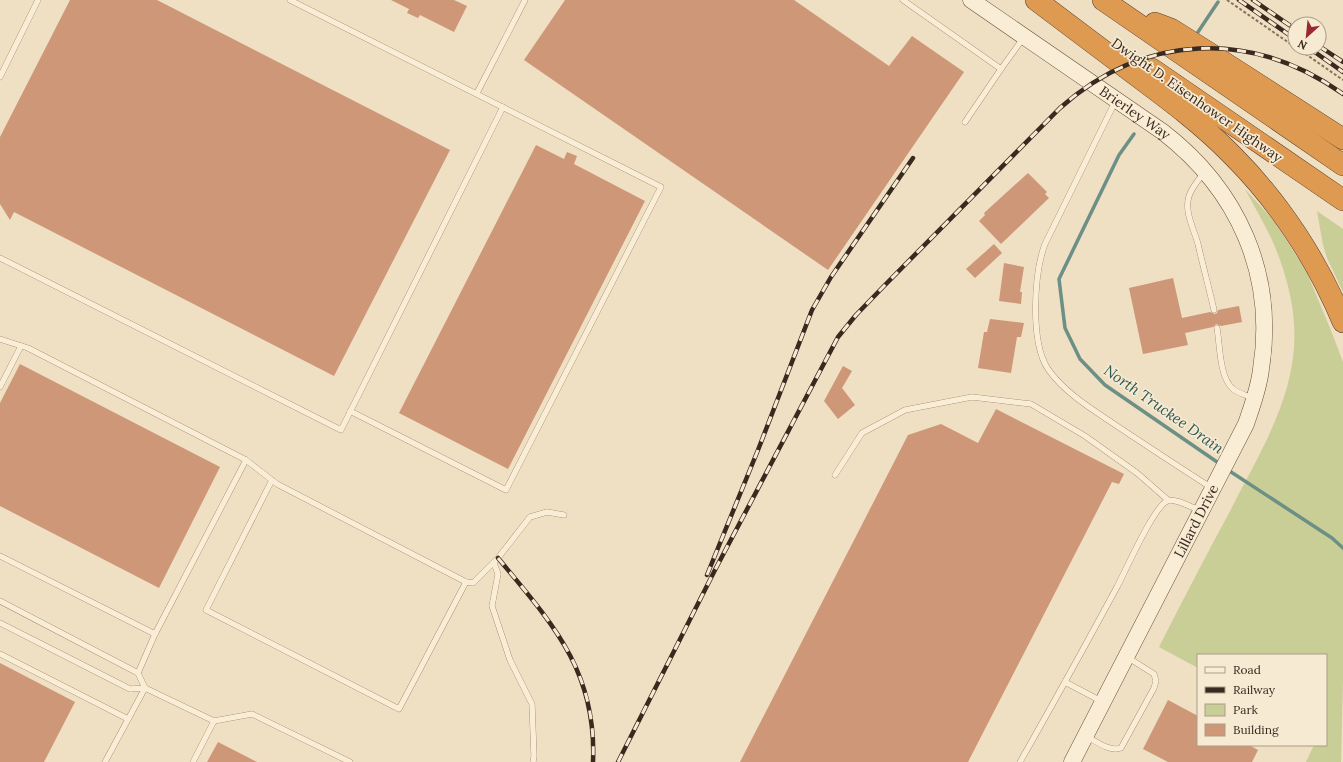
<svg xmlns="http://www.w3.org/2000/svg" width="1343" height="762" font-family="Lora,serif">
	<rect width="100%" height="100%" fill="#efdfc3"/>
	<!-- green -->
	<g fill="#c9cd96">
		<path d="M1245 189 1275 222 1307 273 1332 333 1343 362V678L1341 762H1306L1314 745H1326V655H1198V668L1159 647C1182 602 1205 557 1229 513 1259 454 1299 393 1294 324 1293 298 1283 264 1272 240 1264 223 1254 206 1245 189Z"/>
		<path d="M1317 211 1343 229V292L1327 258 1323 245Z"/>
	</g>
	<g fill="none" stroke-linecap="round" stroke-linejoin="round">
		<!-- stream -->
		<g stroke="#6c9085" stroke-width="3.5">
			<path d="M1198 32 1218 2"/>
			<path d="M1134 134 1119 155 1059 279 1065 328 1080 359 1105 385 1220 464"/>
			<path d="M1228 470 1332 538 1343 548"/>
		</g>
	</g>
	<!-- building -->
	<g fill="#cd9778">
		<path d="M70 0H157L450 150 334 376 14 212 10 220 0 204V137Z"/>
		<path d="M391 0H454L467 6 454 32 420 15 418 18 407 13 409 9Z"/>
		<path d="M565 0H794L889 66 912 36 964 72 828 270 524 60Z"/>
		<path d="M536 145 564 159 567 152 577 156 574 164 645 201 508 469 399 413Z"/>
		<path d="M1028 173 1047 192 1045 194 1049 198 1001 244 979 221 985 215 984 213Z"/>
		<path d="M994 244 1002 253 975 278 966 269Z"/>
		<path d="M1004 263 1024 267 1020 292H1022L1021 304 999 301Z"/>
		<path d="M1173 278 1182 318 1210 312 1215 314 1217 313 1218 310 1239 306 1242 322 1221 326 1216 324 1213 327 1185 333 1188 345 1143 354 1129 288Z"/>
		<path d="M990 319 1024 323 1021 337H1017L1011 373 978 368 984 332H987Z"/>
		<path d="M20 364 220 467 159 588 0 506V403Z"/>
		<path d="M843 366 852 371 842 388 855 405 838 419 824 401Z"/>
		<path d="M996 409 1124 474 1119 484 1112 482 968 762H740L908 435 941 424 978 443Z"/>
		<path d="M0 663 75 702 44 762H0Z"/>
		<path d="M1168 700 1198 716V745H1249L1258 750 1252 762H1168L1143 749Z"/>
		<path d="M218 742 257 762H207Z"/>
	</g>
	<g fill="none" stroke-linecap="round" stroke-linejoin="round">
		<!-- lane casing -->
		<g stroke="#897059" stroke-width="6">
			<g id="lane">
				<path d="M290 0 661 187 506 490 350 411"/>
				<path d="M903 0 1001 69 1024 37"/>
				<path d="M0 77 38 0"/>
				<path d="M477 93 525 0"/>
				<path d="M1115 102 1045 244C1034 273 1030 342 1048 369 1066 395 1097 412 1123 430 1152 449 1182 469 1212 488"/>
				<path d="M965 122 1001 69"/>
				<path d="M1204 173C1198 180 1192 187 1189 196 1184 212 1194 229 1198 244 1203 266 1209 288 1214 310"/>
				<path d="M0 258 341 430 503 107"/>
				<path d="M1217 328C1220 344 1219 377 1233 389 1238 393 1246 395 1252 398"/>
				<path d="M0 339 28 348 246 460 155 634 138 673"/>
				<path d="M0 387 21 346"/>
				<path d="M246 460 277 484 466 582 399 709 206 610 272 480"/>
				<path d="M835 475 862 433 905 410 972 397 1031 404 1085 436 1137 473 1168 500"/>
				<path d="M0 556 155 634"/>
				<path d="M494 563 498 574 492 606 510 660 532 704 534 756 533 762"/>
				<path d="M466 582 473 583 498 558 530 517 547 512 564 515"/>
				<path d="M0 601 138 673 145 688 130 689 0 623"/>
				<path d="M0 654 128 719"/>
				<path d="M1065 682 1101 701"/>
				<path d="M214 721 252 714 350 762"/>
				<path d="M1086 736C1097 742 1110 752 1121 748L1154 688 1156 681 1154 674 1127 657"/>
				<path d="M105 762 145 688 214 721 193 762"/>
				<path d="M1020 762C1053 704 1085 646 1117 587 1126 570 1153 508 1167 501 1174 497 1193 508 1201 511"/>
			</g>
		</g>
		<!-- secondary casing -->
		<g stroke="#6b523d" stroke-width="17">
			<g id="secondary">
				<path id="s1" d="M971 0 1163 132C1238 190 1276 274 1261 369 1259 388 1252 406 1246 424L1072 762"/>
			</g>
		</g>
		<!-- highway casing -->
		<g stroke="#573f2e" stroke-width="22">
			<g id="highway">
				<path d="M1036 0C1068 24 1100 48 1133 73 1168 99 1203 125 1233 156 1280 203 1318 262 1343 322"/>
				<path d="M1103 0 1343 165"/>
				<path d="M1155 23 1171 29 1217 58 1343 139"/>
				<path d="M1152 69 1343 200"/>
			</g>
		</g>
		<!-- path -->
		<g stroke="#897059" stroke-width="2" stroke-dasharray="3 2" stroke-linecap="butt">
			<path d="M1227 0 1295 47"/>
			<path d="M1297 48 1343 80"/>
		</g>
		<!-- lane -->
		<use href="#lane" stroke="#f9edd6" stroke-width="5.5"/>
		<!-- secondary -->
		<use href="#secondary" stroke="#f9edd6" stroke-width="16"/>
		<!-- highway -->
		<use href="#highway" stroke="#df9a52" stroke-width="21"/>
		<!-- rail casing -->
		<g stroke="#39291e" stroke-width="4.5">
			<g id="rail">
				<path d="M1239 0 1295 39"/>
				<path d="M1253 0 1295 29"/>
				<path d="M1319 46 1343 62"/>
				<path d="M1309 48 1343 72"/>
				<path d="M498 558C552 623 597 671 593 762"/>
				<path d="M707 575 758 450 812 310 831 277 913 158"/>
				<path d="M618 762 716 568 838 337 856 315 884 286 1060 108C1144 33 1252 29 1343 94"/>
			</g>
		</g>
		<!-- rail -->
		<use href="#rail" stroke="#f6ead2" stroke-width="3" stroke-dasharray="9" stroke-linecap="butt"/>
	</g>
	<g text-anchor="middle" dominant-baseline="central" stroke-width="3.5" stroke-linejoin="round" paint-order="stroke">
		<!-- street labels -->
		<g font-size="14" fill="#39291e" stroke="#f6ead2">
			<text transform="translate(1197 100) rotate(35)">Dwight D. Eisenhower Highway</text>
			<text stroke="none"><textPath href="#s1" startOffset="199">Brierley Way</textPath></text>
			<text transform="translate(1196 521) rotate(-63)">Lillard Drive</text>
		</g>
		<!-- water labels -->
		<g font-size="15" font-style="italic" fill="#2d5954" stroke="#f6ead2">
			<text transform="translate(1164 409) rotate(35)">North Truckee Drain</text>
		</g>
	</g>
	<!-- legend -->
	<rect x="1197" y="654" width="130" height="92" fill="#f6ead2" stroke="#aa9d8a"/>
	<rect x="1205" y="667" width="20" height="6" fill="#f9edd6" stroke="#aa9d8a"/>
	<text x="1233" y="674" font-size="12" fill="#39291e">Road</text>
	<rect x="1205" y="687" width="20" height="6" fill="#39291e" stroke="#aa9d8a"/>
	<text x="1233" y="694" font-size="12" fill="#39291e">Railway</text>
	<rect x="1205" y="704" width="20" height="12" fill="#c9cd96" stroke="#aa9d8a"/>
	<text x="1233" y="714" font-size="12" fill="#39291e">Park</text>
	<rect x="1205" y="724" width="20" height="12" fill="#cd9778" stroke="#aa9d8a"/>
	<text x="1233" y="734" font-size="12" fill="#39291e">Building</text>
	<!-- north arrow -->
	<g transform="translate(1307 36) rotate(207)"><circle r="19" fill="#f6ead2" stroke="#aa9d8a"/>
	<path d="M0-3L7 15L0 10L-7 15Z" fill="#99282f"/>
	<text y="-6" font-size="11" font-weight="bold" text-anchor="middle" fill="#39291e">N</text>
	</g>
</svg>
